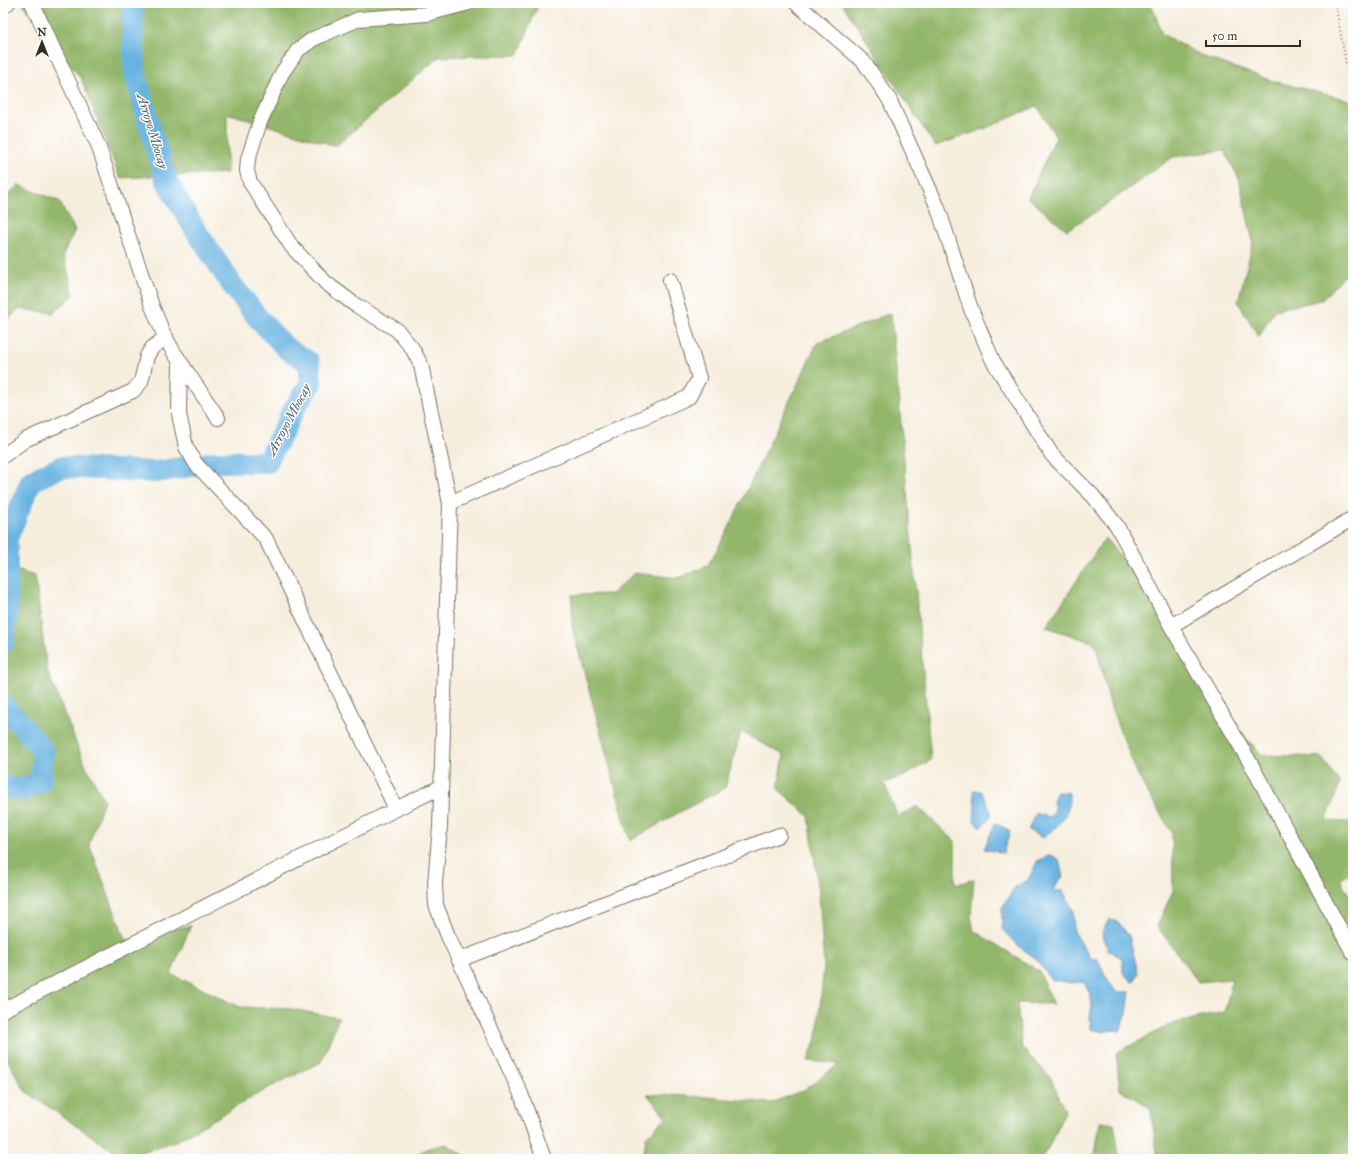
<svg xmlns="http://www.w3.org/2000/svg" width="1356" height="1162" font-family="'IM FELL Great Primer',serif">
	<rect width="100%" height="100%" fill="#fff"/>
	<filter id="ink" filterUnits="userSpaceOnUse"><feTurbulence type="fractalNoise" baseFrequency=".025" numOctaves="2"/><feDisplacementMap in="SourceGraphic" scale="8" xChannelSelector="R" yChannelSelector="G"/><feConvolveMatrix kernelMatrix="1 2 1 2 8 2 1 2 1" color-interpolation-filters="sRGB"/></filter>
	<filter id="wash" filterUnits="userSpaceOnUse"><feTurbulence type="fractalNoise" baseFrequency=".012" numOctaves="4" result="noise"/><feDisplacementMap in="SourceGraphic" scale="16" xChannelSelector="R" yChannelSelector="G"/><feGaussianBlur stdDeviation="0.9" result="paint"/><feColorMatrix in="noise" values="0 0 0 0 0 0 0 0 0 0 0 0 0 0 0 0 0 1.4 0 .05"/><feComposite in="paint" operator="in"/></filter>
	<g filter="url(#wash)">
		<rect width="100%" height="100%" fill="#f6eedd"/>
		<!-- forest -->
		<g fill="#93b76b" stroke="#677044">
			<path d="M22 3H539L518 55 439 57 336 146 227 113V173L120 178 82 80Z"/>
			<path d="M842 3H1151L1162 34 1204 57 1273 81 1353 101V266L1322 300 1274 310 1259 337 1238 302 1253 242 1239 179 1224 150 1173 157 1097 211 1067 230 1028 198 1056 137 1037 106 984 129 935 146Z"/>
			<path d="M18 185 59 201 75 230 63 254 74 295 53 313 19 309 3 324V200Z"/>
			<path d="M891 313 931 760 904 776 884 783 898 817 917 806 955 841V885L974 879 971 916 974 931 1039 971 1053 1004 1017 1003 1022 1048 1051 1078 1065 1111 1051 1143 1041 1159H690L677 1153 654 1159H643L646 1137 666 1117 647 1094 706 1097 771 1103 804 1090 839 1064 808 1061 817 1035 824 966 819 893 809 816 778 789 784 755 741 732 725 788 678 813 630 841 572 627V595L611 594 635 573 679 578 708 565 728 530 817 343Z"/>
			<path d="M1105 538 1158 600 1227 717 1262 755 1321 757 1340 783 1326 821 1353 822V872L1340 879 1353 902V1159H1158L1150 1107 1120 1090 1116 1053 1174 1023 1225 1012 1232 979 1198 982 1157 926 1173 891 1172 833 1139 778 1111 708 1095 643 1046 627Z"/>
			<path d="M3 566 35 576 47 670 83 760 104 800 89 844 126 941 191 925 171 974 240 1007 292 1009 339 1018 321 1062 270 1087 178 1140 124 1158 25 1091 3 1052Z"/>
			<path d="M1100 1122 1114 1123 1120 1159H1088L1095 1154Z"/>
			<path d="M446 1144 464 1155 465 1159H408L426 1149Z"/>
		</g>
		<!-- water -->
		<g fill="#69b3e1" stroke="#526e80">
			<path d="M973 790 981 791 992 814 981 828 974 821 975 806Z"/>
			<path d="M1057 792 1069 793C1070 819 1060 822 1044 838L1028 830 1036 813 1049 817 1055 812 1053 800Z"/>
			<path d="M995 824 1003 827 1010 832 1003 853 984 849Z"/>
			<path d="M1052 855 1059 860 1063 877 1058 881 1054 891H1063L1073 910 1074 931 1090 958 1098 959 1105 975 1116 992H1130L1127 1013 1120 1031 1111 1030 1104 1032 1091 1029 1090 1017 1092 1005 1090 994 1084 982 1070 983 1052 980 1035 958 1016 944 1002 929V908L1015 887 1028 880 1038 860Z"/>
			<path d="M1109 919 1119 923 1129 936 1138 973 1133 983 1123 973 1122 958 1109 951 1102 933Z"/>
		</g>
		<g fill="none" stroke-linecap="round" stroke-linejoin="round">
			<!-- river -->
			<g stroke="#69b3e1" stroke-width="22">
				<path d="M3 642 7 612V538L31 481 61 467 156 472 215 462H267L294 409 311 383 309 362 287 349 258 318 232 285 196 231 167 182 153 138 135 74 132 17 134 3"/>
				<path d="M3 705 43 750 41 781 18 791 3 785"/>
			</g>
		</g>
	</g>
	<g filter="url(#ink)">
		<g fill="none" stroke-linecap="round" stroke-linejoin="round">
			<!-- minor casing -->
			<g stroke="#7c6f61" stroke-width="16">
				<g id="minor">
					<path d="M32 3 98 145 152 306 164 335 173 351 218 418"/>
					<path d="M469 3 427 14 359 19 313 39 298 50 282 73 260 122 248 159 247 171 250 182 292 247 326 283 354 304 397 330 412 348 421 365 450 503 440 827 435 883 436 905 448 936 521 1094 544 1159"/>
					<path d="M796 3 864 62 889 99 938 208 971 309 993 361 1052 455 1093 496 1117 526 1171 626 1252 766 1353 953"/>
					<path d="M3 7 8 3"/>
					<path d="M180 361 179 414 186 447 196 464 266 539 396 809"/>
					<path d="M3 456 25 440 133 391 141 382 147 356 152 348 166 337"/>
					<path d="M450 503 689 397 699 378 670 280"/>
					<path d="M1171 626 1353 518"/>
					<path d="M459 960 779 835"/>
					<path d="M3 1010 396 809 441 787"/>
				</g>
			</g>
			<!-- path -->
			<path stroke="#7c6f61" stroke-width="2" stroke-dasharray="1 3" stroke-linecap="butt" d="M1335 3 1349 79 1353 84"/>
			<!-- minor -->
			<use href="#minor" stroke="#fff" stroke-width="14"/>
		</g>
	</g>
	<g text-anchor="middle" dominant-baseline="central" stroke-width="3" stroke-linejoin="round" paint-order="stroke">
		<!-- water labels -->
		<g font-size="13" font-style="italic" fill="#4b5a62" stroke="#fff">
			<text transform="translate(152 131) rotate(73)">Arroyo Mbocay</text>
			<text transform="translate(289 420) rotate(-62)">Arroyo Mbocay</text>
		</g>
	</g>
	<!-- margin -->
	<rect width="1356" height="1162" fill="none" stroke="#fff" stroke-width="16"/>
	<!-- north arrow -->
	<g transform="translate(42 42)" stroke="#ffffff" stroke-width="3" paint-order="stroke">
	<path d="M0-3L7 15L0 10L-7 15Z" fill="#3b2a1e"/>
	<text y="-6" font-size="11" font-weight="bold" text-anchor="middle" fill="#3b2a1e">N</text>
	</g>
	<!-- scale -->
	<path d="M1206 40v6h94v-6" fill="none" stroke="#3b2a1e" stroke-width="2"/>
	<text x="1212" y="40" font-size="12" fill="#3b2a1e" stroke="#ffffff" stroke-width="3" paint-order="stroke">50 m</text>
</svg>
